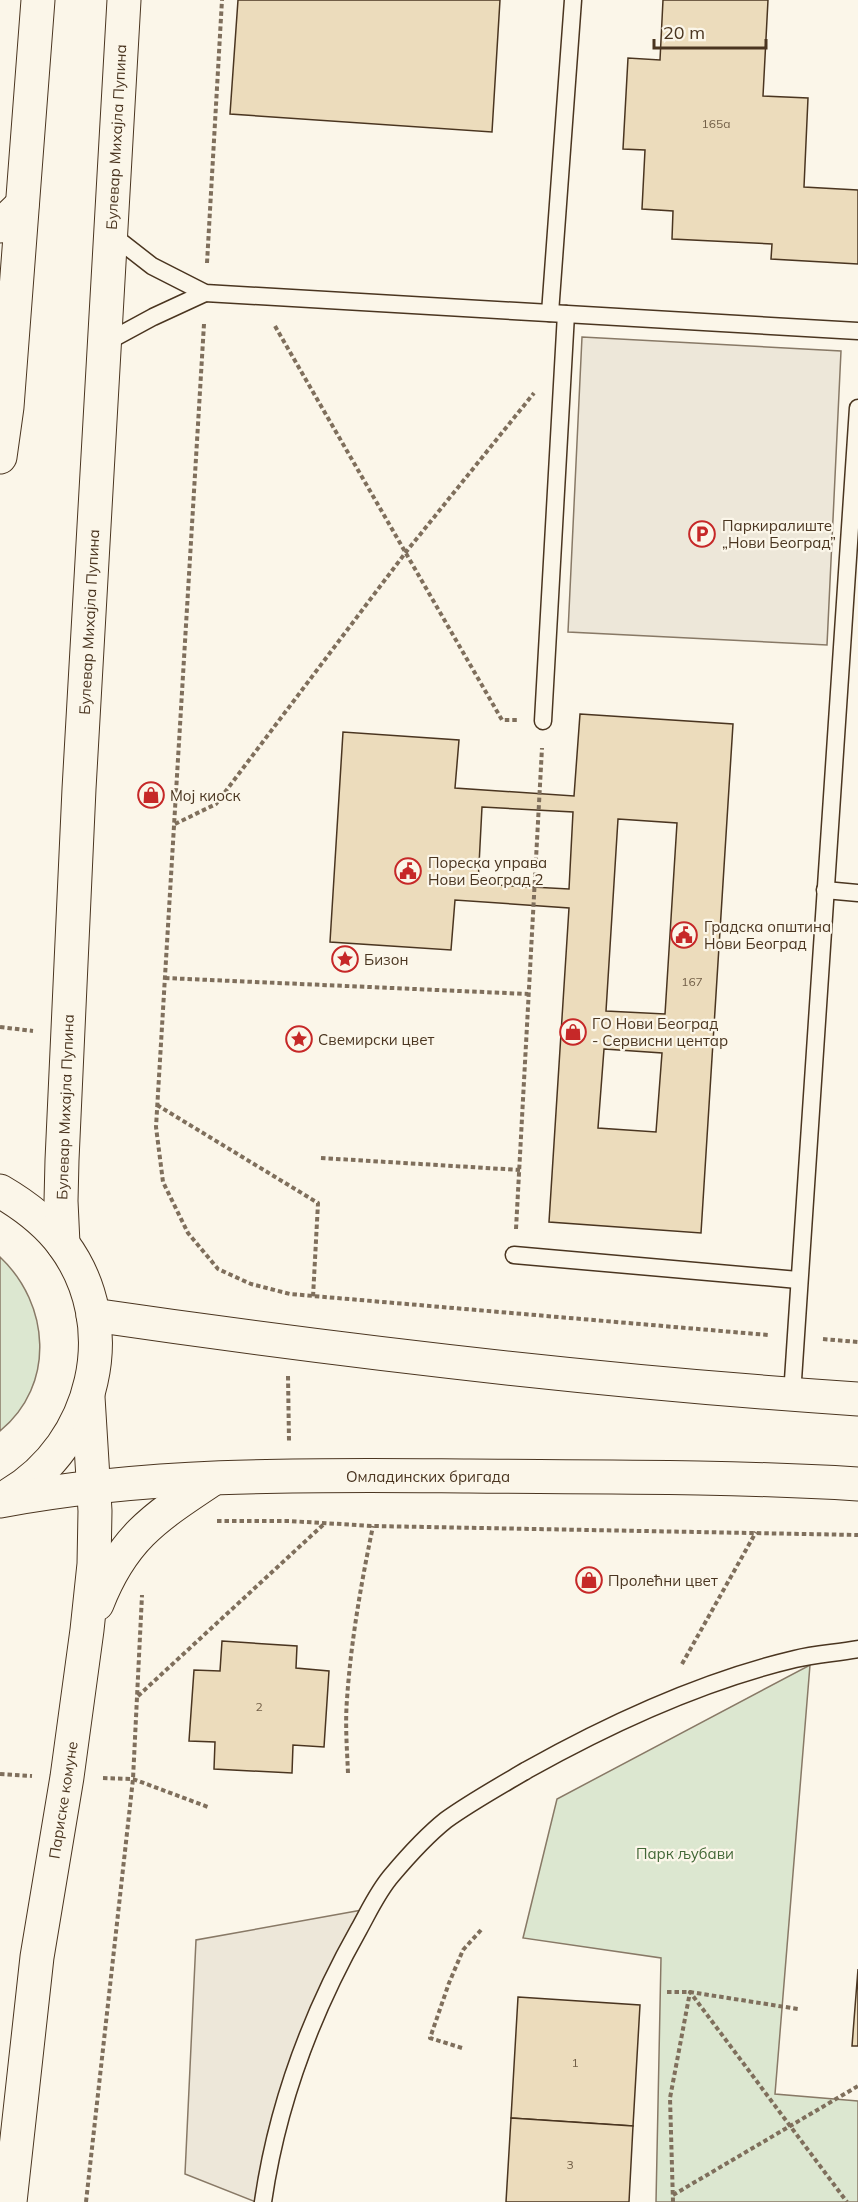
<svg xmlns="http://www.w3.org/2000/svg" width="858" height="2202" font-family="Mulish,sans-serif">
	<rect width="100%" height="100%" fill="#fbf6e9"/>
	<!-- green -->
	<g fill="#dce7d0" stroke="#887966" stroke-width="1.5">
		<path d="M0 1257C50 1304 56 1385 0 1431Z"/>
		<path d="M810 1665 775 2094 858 2101V2202H656L661 1958 523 1938 557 1799Z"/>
	</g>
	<!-- parking -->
	<g fill="#ede7d9" stroke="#887966" stroke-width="1.5">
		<path d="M582 337 841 351 827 645 568 632Z"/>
		<path d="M362 1910 256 2202 185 2174 196 1940Z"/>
	</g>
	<!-- building -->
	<g fill="#ecdcbc" stroke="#4a3520" stroke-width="1.5" fill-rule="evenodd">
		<path d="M238 0H500L492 132 230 114Z"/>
		<path d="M663 0H768L763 96 808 98 804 187 858 190V264L771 259 772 244 672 239 673 211 642 209 645 150 623 149 628 58 660 60Z"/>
		<path d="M580 714 733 724 701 1233 549 1222 569 908 455 900 451 950 330 942 343 732 459 740 455 788 574 796ZM482 807 573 812 569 889 478 884ZM618 819 677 823 665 1014 606 1011ZM604 1049 662 1053 656 1132 598 1128Z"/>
		<path d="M222 1641 297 1646 296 1668 329 1671 324 1747 293 1745 292 1773 214 1769 215 1742 189 1741 194 1670 220 1671Z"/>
		<path d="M858 1969V2046H852Z"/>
		<path d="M518 1997 640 2005 633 2126 511 2118Z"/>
		<path d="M511 2118 633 2126 629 2202H506Z"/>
	</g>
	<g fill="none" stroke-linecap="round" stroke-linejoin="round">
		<!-- lane casing -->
		<g stroke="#4a3520" stroke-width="19">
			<g id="lane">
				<path d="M111 234 152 266 205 293 858 331"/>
				<path d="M550 313 573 0"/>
				<path d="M105 343 153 317 205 293"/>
				<path d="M543 721 566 314"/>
				<path d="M825 890 858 893"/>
				<path d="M514 1255 798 1280"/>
				<path d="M792 1395 858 408"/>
				<path d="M263 2202C277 2105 311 2014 359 1929 369 1911 378 1891 392 1875 408 1856 426 1836 446 1820 471 1802 500 1786 527 1770 611 1723 702 1681 795 1659 816 1654 837 1653 858 1649"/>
			</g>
		</g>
		<!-- street casing -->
		<g stroke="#4a3520" stroke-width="35">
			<path id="street" d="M0 226 22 205"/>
		</g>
		<!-- secondary casing -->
		<g stroke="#4a3520" stroke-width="35">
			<g id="secondary">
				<path d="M0 457 7 407 38 0"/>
				<path d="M0 1191C24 1205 46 1221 63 1244 124 1326 95 1444 9 1495"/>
				<path d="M63 1244 61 1201 62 1160 79 789 124 0"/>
				<path d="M93 1315C347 1352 602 1382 858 1399"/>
				<path d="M0 1501C155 1472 312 1475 469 1476 599 1477 728 1476 858 1484"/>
				<path d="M97 1604C123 1537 156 1517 213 1479"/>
				<path d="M10 2202 37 1957 67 1777 87 1630 94 1564 95 1511 88 1397"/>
			</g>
		</g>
		<!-- path -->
		<g stroke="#7f6f5c" stroke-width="4" stroke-dasharray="4.5 3" stroke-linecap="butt">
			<path d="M207 263 222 0"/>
			<path d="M204 324 156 1127 163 1182 188 1233 218 1269 251 1284 290 1294 768 1335"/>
			<path d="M275 326 502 720H517"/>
			<path d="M175 824 216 804 406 552 534 393"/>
			<path d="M165 978 528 994"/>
			<path d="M0 1027 33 1031"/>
			<path d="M157 1105 318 1203 313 1297"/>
			<path d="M321 1158 520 1170"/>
			<path d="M516 1229 542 748"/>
			<path d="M823 1339 858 1342"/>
			<path d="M288 1376 289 1441"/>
			<path d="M217 1521H289L373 1526 858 1535"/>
			<path d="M682 1664 756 1532"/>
			<path d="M138 1696 324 1524"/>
			<path d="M348 1773C347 1749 345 1724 347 1699 351 1641 361 1584 373 1526"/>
			<path d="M0 1774 32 1776"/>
			<path d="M103 1778 133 1779 208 1807"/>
			<path d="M667 1992H690L798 2009"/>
			<path d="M462 2048 430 2038 449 1983 463 1950 481 1930"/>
			<path d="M673 2195 858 2086"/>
			<path d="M86 2202 133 1779 142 1595"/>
			<path d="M673 2202 670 2098 690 1992 847 2202"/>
		</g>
		<!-- lane -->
		<use href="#lane" stroke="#fbf6e9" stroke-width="16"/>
		<!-- street -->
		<use href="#street" stroke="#fbf6e9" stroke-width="33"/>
		<!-- secondary -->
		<use href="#secondary" stroke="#fbf6e9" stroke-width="33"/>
	</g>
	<!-- icons -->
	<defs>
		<g id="parking-ring" transform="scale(1.35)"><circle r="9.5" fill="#fbf6e9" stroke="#c62828" stroke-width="1.5"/><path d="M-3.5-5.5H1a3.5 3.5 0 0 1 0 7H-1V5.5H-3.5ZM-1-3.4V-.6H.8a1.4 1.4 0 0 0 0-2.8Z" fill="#c62828"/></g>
		<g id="shop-ring" transform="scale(1.35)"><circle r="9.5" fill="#fbf6e9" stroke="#c62828" stroke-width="1.5"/><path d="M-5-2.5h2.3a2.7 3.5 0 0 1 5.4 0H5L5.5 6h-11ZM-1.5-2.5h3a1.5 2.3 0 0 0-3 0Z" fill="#c62828"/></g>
		<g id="civic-ring" transform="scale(1.35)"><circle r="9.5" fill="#fbf6e9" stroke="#c62828" stroke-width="1.5"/><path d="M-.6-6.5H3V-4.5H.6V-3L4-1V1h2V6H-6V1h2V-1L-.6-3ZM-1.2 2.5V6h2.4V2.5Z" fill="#c62828"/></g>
		<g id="sight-ring" transform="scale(1.35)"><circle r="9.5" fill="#fbf6e9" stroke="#c62828" stroke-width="1.5"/><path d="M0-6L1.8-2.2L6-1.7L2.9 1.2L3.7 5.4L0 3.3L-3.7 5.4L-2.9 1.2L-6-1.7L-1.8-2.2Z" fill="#c62828"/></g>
	</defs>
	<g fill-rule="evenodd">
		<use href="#parking-ring" x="702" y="534"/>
		<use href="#shop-ring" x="151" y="795"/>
		<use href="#civic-ring" x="408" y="871"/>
		<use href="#civic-ring" x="684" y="935"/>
		<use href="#sight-ring" x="345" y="959"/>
		<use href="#shop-ring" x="573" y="1032"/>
		<use href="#sight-ring" x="299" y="1039"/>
		<use href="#shop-ring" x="589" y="1580"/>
	</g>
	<g text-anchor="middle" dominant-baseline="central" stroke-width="4.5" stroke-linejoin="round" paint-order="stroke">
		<!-- number labels -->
		<g font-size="12" fill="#725f47">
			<text x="716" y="123">165a</text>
			<text x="692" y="981">167</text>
			<text x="259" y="1706">2</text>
			<text x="575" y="2062">1</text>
			<text x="570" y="2164">3</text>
		</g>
		<!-- street labels -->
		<g font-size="15" fill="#4a3520" stroke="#fbf6e9">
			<text transform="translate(116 137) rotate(-87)">Булевар Михајла Пупина</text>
			<text transform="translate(89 622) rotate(-87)">Булевар Михајла Пупина</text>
			<text transform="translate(65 1107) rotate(-88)">Булевар Михајла Пупина</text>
			<text x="428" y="1476">Омладинских бригада</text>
			<text transform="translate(63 1800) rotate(-81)">Париске комуне</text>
		</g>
		<!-- poi labels -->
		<g font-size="15" fill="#4a3520" stroke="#fbf6e9" text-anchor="start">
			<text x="722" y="525">Паркиралиште<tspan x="722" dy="17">„Нови Београд”</tspan></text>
			<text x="170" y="795">Мој киоск</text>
			<text x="428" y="862">Пореска управа<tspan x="428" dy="17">Нови Београд 2</tspan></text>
			<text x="704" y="926">Градска општина<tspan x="704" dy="17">Нови Београд</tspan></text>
			<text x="364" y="959">Бизон</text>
			<text x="592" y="1023">ГО Нови Београд<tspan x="592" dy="17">- Сервисни центар</tspan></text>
			<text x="318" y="1039">Свемирски цвет</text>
			<text x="608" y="1580">Пролећни цвет</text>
		</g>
		<!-- park labels -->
		<g font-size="15" fill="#436837" stroke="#fbf6e9">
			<text x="685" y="1853">Парк љубави</text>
		</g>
	</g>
	<!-- scale -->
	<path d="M654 39v9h112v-9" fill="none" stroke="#4a3520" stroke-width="3"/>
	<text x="663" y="39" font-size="18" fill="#4a3520" stroke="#fbf6e9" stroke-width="4.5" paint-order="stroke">20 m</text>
</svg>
